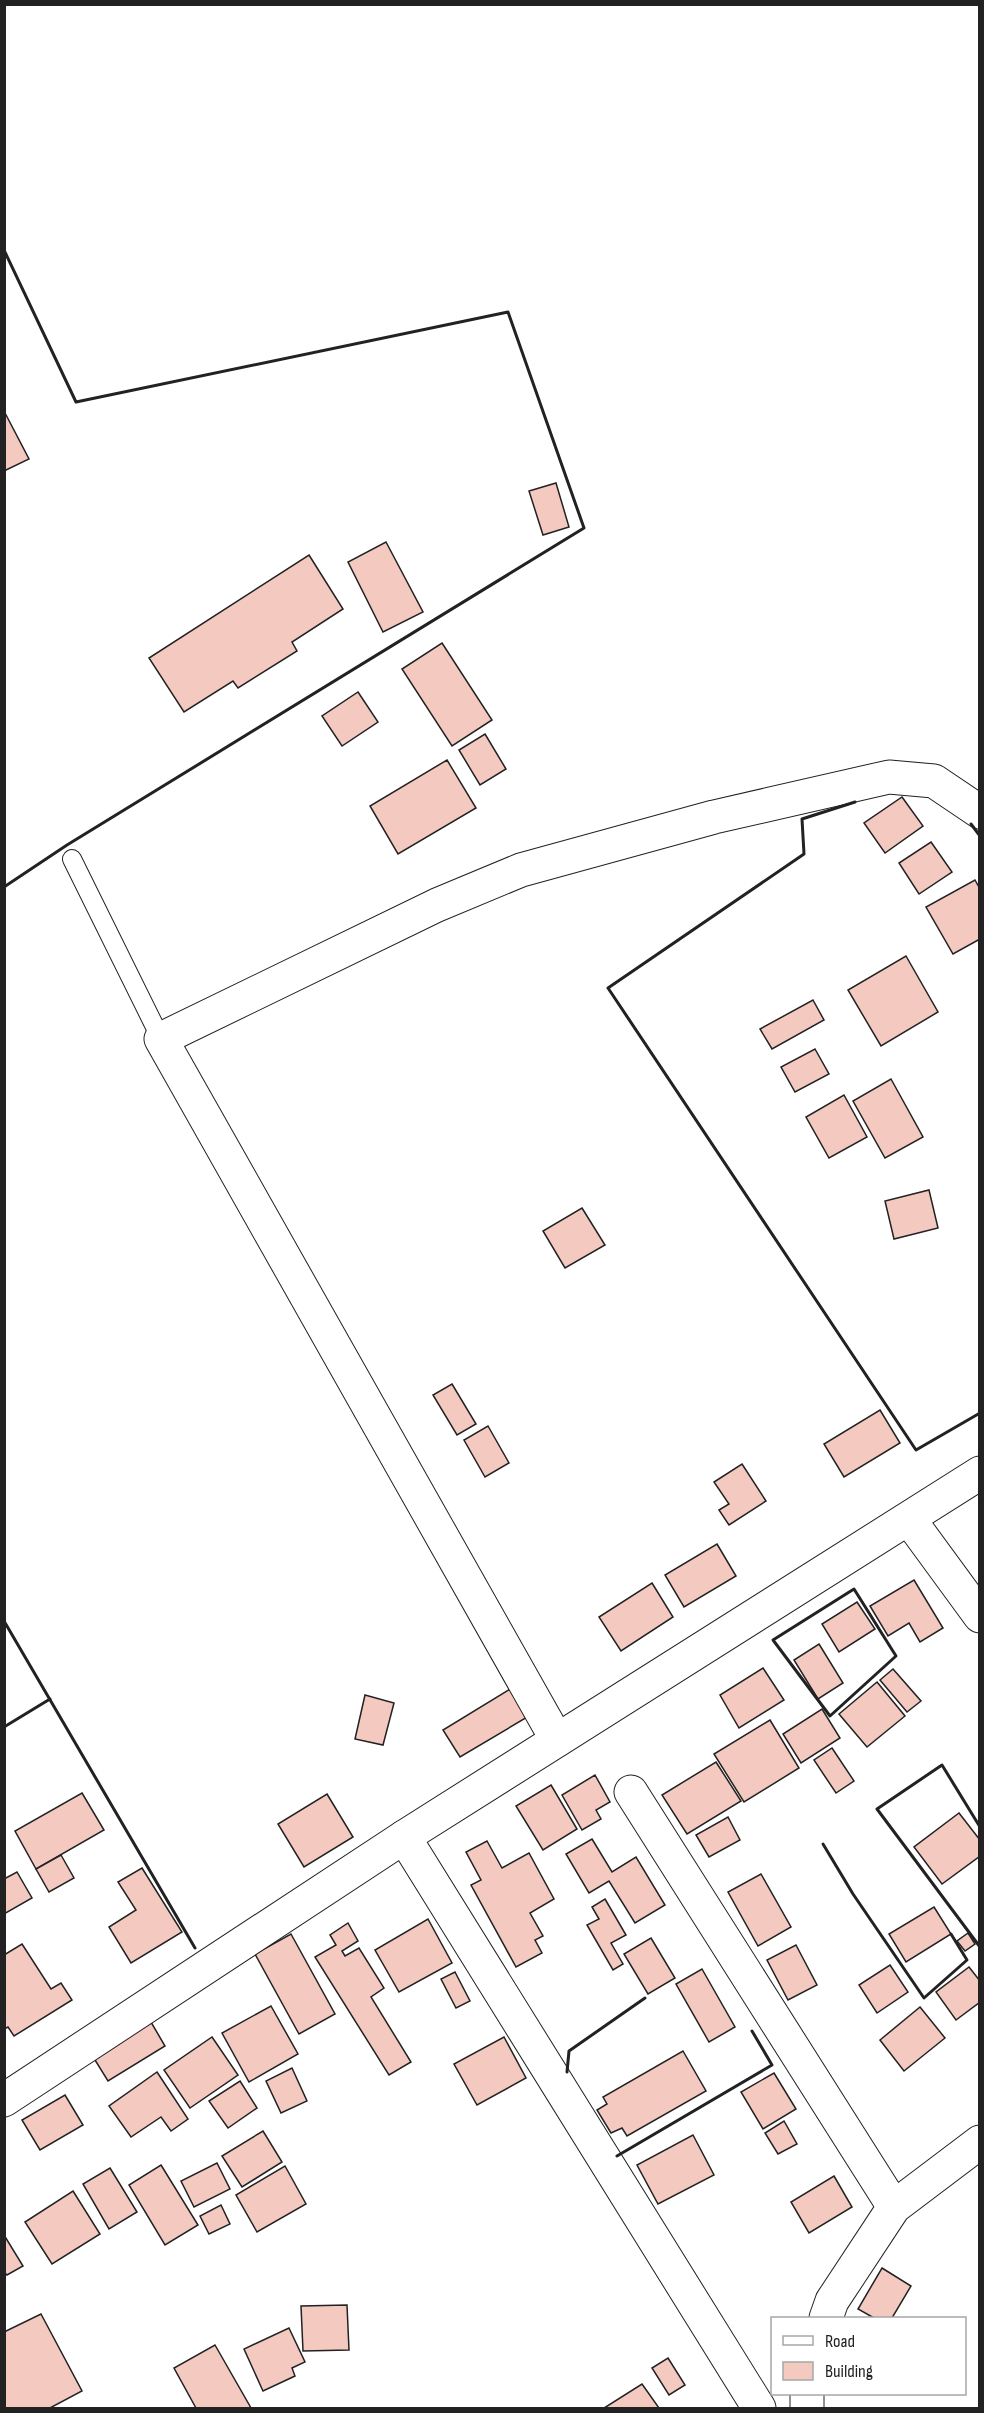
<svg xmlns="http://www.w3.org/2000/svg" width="984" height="2413" font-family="'Sofia Sans Condensed',sans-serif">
	<rect width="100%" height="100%" fill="#fff"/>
	<!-- building -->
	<g fill="#f3c9c0" stroke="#222" stroke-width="1.5">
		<path d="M4 411 29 459 4 471Z"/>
		<path d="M556 483 569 527 543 535 529 491Z"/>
		<path d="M386 542 423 612 383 632 348 562Z"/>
		<path d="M309 555 343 609 292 642 297 651 238 688 233 681 184 712 149 658Z"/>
		<path d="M442 643 492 720 452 746 402 669Z"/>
		<path d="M358 692 378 722 342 746 322 716Z"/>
		<path d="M485 734 506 769 480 785 459 750Z"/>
		<path d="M447 760 476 808 398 854 370 806Z"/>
		<path d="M902 797 923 826 885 853 864 823Z"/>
		<path d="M931 842 952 872 919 894 899 863Z"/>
		<path d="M975 880 980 889V939L953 954 926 907Z"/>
		<path d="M906 956 938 1012 881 1046 848 990Z"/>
		<path d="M813 1000 824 1020 772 1049 760 1029Z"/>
		<path d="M815 1049 829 1074 795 1092 781 1067Z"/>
		<path d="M891 1079 923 1137 885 1158 853 1101Z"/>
		<path d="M844 1095 867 1137 829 1158 806 1117Z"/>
		<path d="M929 1190 938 1228 894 1239 885 1201Z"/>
		<path d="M582 1208 605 1245 565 1268 543 1231Z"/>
		<path d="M452 1384 476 1424 457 1435 433 1395Z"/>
		<path d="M880 1410 900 1443 844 1477 824 1444Z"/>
		<path d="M488 1426 509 1463 485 1477 464 1440Z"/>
		<path d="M742 1464 766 1501 729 1525 719 1510 729 1504 714 1482Z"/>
		<path d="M717 1544 736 1576 684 1607 665 1575Z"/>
		<path d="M914 1580 943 1628 920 1642 909 1623 888 1636 870 1606Z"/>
		<path d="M652 1583 673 1617 621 1651 599 1617Z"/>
		<path d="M857 1602 875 1629 839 1652 822 1624Z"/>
		<path d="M819 1644 843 1683 818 1699 794 1660Z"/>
		<path d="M763 1668 784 1700 739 1728 720 1695Z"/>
		<path d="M893 1669 921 1701 907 1712 880 1680Z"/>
		<path d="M877 1682 905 1716 867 1747 839 1714Z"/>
		<path d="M512 1688 529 1716 460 1757 443 1730Z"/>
		<path d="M365 1695 394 1703 383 1745 355 1739Z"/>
		<path d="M822 1709 840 1738 801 1763 783 1734Z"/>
		<path d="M770 1720 799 1768 744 1802 714 1754Z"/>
		<path d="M832 1748 854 1781 836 1793 814 1760Z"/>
		<path d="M716 1762 741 1801 687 1834 662 1795Z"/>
		<path d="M595 1775 610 1802 596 1810 601 1819 582 1830 562 1795Z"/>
		<path d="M551 1785 577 1829 543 1850 516 1806Z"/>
		<path d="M82 1793 104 1830 36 1869 15 1831Z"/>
		<path d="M327 1794 353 1837 304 1867 278 1824Z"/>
		<path d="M959 1813 980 1840V1856L942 1884 914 1847Z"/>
		<path d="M728 1817 740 1840 709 1857 696 1835Z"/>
		<path d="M592 1839 612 1872 636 1857 665 1905 635 1923 609 1881 589 1893 566 1854Z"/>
		<path d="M487 1841 502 1868 529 1853 554 1899 530 1913 543 1936 535 1940 542 1953 516 1967 471 1885 481 1880 466 1852Z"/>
		<path d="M61 1855 74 1878 49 1892 36 1869Z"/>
		<path d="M142 1868 182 1932 131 1963 109 1927 136 1910 118 1882Z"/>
		<path d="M17 1872 32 1898 4 1914V1879Z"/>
		<path d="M761 1874 791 1927 758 1946 728 1892Z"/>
		<path d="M605 1899 626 1935 611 1943 623 1964 613 1970 587 1925 599 1919 592 1907Z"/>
		<path d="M934 1907 951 1934 906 1962 889 1934Z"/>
		<path d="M428 1919 452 1963 399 1992 375 1950Z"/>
		<path d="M348 1923 358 1941 342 1951 345 1956 359 1948 384 1988 371 1997 411 2062 389 2075 315 1957 336 1945 330 1935Z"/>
		<path d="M968 1933 975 1944 965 1951 957 1941Z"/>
		<path d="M291 1934 335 2014 299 2034 255 1954Z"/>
		<path d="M651 1938 675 1978 648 1994 624 1954Z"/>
		<path d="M22 1944 51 1989 61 1983 72 2000 14 2036 8 2027 4 2029V1955Z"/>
		<path d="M796 1945 817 1985 788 2000 767 1960Z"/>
		<path d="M890 1965 908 1992 877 2013 859 1985Z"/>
		<path d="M969 1967 980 1981V2002L956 2020 936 1992Z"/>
		<path d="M702 1969 735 2027 709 2042 676 1984Z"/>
		<path d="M455 1972 470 2001 456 2008 441 1979Z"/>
		<path d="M271 2006 298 2054 249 2082 222 2033Z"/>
		<path d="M920 2007 945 2038 904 2071 880 2040Z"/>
		<path d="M148 2017 165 2046 108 2081 90 2052Z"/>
		<path d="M212 2037 238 2075 190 2108 164 2070Z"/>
		<path d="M504 2037 526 2078 477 2105 454 2064Z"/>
		<path d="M683 2051 706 2091 627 2136 622 2128 611 2133 597 2110 607 2104 603 2097Z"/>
		<path d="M292 2068 307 2101 281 2113 266 2081Z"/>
		<path d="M157 2072 188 2119 171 2131 161 2117 131 2137 109 2106Z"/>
		<path d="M774 2073 796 2109 763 2129 741 2092Z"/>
		<path d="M240 2081 257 2108 228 2128 209 2101Z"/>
		<path d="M65 2095 83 2125 40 2150 22 2120Z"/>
		<path d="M784 2121 797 2144 778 2154 765 2133Z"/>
		<path d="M263 2131 282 2162 242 2187 222 2156Z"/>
		<path d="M693 2135 714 2175 658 2204 637 2165Z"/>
		<path d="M217 2163 230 2189 194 2207 181 2181Z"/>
		<path d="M161 2165 198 2225 165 2245 129 2185Z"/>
		<path d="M285 2166 306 2204 257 2232 236 2195Z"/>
		<path d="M110 2168 137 2212 109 2229 83 2184Z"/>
		<path d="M834 2176 852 2207 809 2233 791 2202Z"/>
		<path d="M73 2191 100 2234 52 2264 25 2222Z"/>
		<path d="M221 2205 230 2224 209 2234 200 2216Z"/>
		<path d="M4 2235 23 2266 7 2275 4 2272Z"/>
		<path d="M882 2268 911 2286 892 2318H874L858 2309Z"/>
		<path d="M347 2305 349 2350 303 2351 301 2306Z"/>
		<path d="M41 2314 82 2391 50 2408H4V2332Z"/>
		<path d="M289 2328 305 2362 292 2368 295 2376 263 2391 244 2349Z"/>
		<path d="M215 2345 251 2408H196L174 2368Z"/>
		<path d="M668 2358 685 2385 669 2395 652 2368Z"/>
		<path d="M642 2384 659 2408H604Z"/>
	</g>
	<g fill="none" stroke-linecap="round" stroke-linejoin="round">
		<!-- lane casing -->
		<g stroke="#222" stroke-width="20">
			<path id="lane" d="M72 859 161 1039"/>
		</g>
		<!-- street casing -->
		<g stroke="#222" stroke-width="35">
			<g id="street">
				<path d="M909 1519 980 1616"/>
				<path d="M557 1740 161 1039 437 905 521 870 714 817 889 777 934 781 980 812"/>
				<path d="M631 1792 894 2207"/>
				<path d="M404 1837 759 2408"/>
				<path d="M826 2318 832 2301 894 2207 980 2142"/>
				<path d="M807 2394V2408"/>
			</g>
		</g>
		<!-- secondary casing -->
		<g stroke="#222" stroke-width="35">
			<path id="secondary" d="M4 2100 404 1837 980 1473"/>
		</g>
		<!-- lane -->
		<use href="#lane" stroke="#fff" stroke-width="18"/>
		<!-- street -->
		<use href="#street" stroke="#fff" stroke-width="33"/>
		<!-- secondary -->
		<use href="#secondary" stroke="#fff" stroke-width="33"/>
		<!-- wall -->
		<g stroke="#222" stroke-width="3">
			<path d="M4 250 76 402 508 312 584 528 67 845 4 887"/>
			<path d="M855 802 802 819 804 854 608 988 916 1450 980 1413"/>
			<path d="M971 824 980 836"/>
			<path d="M854 1589 896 1656 830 1716 773 1640Z"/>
			<path d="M4 1621 195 1948"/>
			<path d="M4 1727 50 1699"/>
			<path d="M980 1827 942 1765 877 1809 980 1947"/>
			<path d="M823 1844 853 1894 924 1998 967 1960 951 1934"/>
			<path d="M567 2072 569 2051 645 1998"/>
			<path d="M617 2156 772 2065 752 2031"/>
		</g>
	</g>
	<!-- border -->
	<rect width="984" height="2413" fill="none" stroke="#222222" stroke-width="12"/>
	<!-- legend -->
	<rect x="771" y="2317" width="195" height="78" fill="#ffffff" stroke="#a7a7a7" stroke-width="1.5"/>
	<rect x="783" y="2336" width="30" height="9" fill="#ffffff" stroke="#a7a7a7" stroke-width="1.5"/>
	<text x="825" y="2347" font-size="18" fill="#222222">Road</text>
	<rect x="783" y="2362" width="30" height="18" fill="#f3c9c0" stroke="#a7a7a7" stroke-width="1.5"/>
	<text x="825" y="2377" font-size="18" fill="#222222">Building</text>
</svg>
